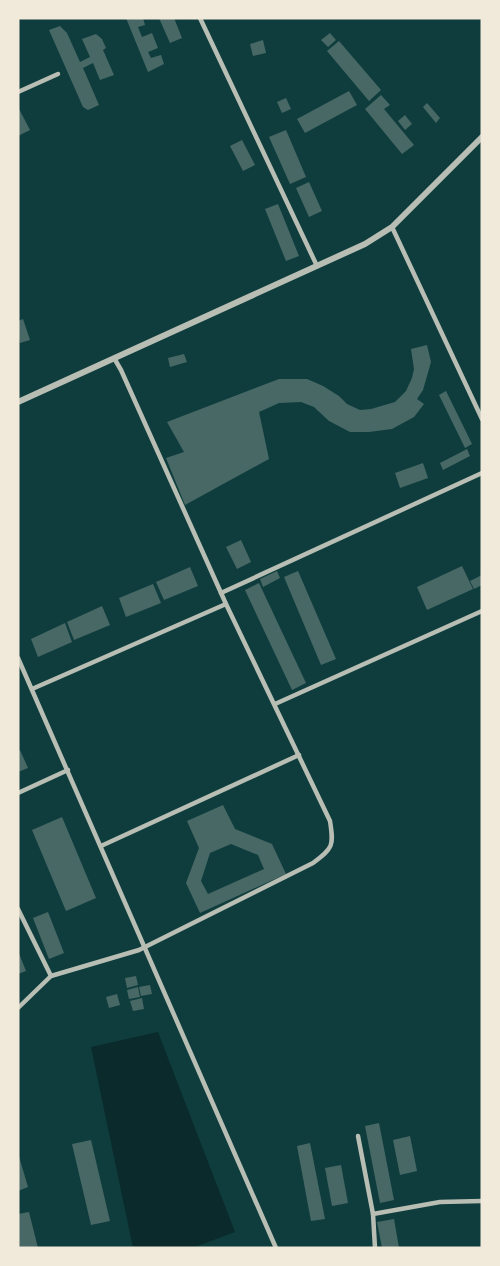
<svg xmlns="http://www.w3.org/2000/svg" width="500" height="1266" font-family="'Public Sans',sans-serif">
	<rect width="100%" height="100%" fill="#0f3d3e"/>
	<!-- water -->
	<path fill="#0a2a2b" d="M158 1032 235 1232 192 1248H133L91 1047Z"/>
	<!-- building -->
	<g fill="#486865" fill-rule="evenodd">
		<path d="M126 18H143L145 25 138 27 142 37 152 33 158 48 148 52 151 58 161 55 164 64 148 72Z"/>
		<path d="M159 18H174L182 38 170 43Z"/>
		<path d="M60 26 67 33 80 62 90 57 82 39 96 34 102 39 106 48 103 50 114 75 100 80 93 63 83 68 99 105 88 110 83 107 49 30Z"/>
		<path d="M330 33 336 40 328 47 321 40Z"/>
		<path d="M263 40 266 53 253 56 250 44Z"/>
		<path d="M339 41 381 90 369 101 327 51Z"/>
		<path d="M349 91 357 105 305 133 297 119Z"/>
		<path d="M381 95 390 105 384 109 414 145 402 154 365 109Z"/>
		<path d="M286 98 291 109 282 113 277 102Z"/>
		<path d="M427 103 440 118 436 123 423 107Z"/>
		<path d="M18 107 30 130 18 136Z"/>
		<path d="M405 115 412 124 405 130 398 121Z"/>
		<path d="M286 130 306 177 290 184 269 137Z"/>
		<path d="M242 140 255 165 243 171 230 146Z"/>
		<path d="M309 182 322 211 309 217 296 188Z"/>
		<path d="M278 204 299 256 286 261 265 209Z"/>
		<path d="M23 319 30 340 20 343 18 335V321Z"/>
		<path d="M427 345 431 362 423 390 417 399 424 404 414 417 392 429 369 432H350L329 421 314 407 301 402 279 403 259 412 269 459 185 505 166 458 184 452 167 422 279 379H307L323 386 339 396 347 404 360 410 371 409 395 402 406 391 412 378 414 369 411 349Z"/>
		<path d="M184 354 187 362 170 367 168 358Z"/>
		<path d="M446 391 472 444 465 448 439 395Z"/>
		<path d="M467 449 470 456 443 470 440 463Z"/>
		<path d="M423 463 428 478 400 488 395 473Z"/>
		<path d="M241 540 251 562 237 569 226 547Z"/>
		<path d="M462 566 473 589 427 610 417 587Z"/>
		<path d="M190 567 198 586 164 600 156 582Z"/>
		<path d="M277 571 280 578 263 587 260 579Z"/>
		<path d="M298 571 336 659 321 665 284 577Z"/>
		<path d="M482 575V585L474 589 470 581Z"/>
		<path d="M259 583 306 683 292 690 245 590Z"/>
		<path d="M153 584 161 603 126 617 119 598Z"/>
		<path d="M102 606 110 625 74 640 67 622Z"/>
		<path d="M65 623 72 642 38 657 31 639Z"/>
		<path d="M20 750 28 768 18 772V751Z"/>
		<path d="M223 805 235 829 272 844 286 874 200 913 186 883 199 848 187 821ZM231 844 258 855 264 869 208 894 201 881 210 853Z"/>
		<path d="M62 817 96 898 66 911 32 830Z"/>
		<path d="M48 912 64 953 49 959 33 918Z"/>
		<path d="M18 951 26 971 18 974Z"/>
		<path d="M136 976 138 985 127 988 125 978Z"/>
		<path d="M150 985 152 994 141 996 139 987Z"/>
		<path d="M138 987 140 997 129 999 127 990Z"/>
		<path d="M117 994 120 1005 109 1008 106 997Z"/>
		<path d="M142 998 144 1009 133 1011 130 1001Z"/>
		<path d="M379 1123 394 1200 380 1203 365 1126Z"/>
		<path d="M410 1136 417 1171 400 1175 393 1140Z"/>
		<path d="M91 1140 110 1221 91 1225 72 1144Z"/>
		<path d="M310 1143 325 1219 311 1221 297 1146Z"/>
		<path d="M18 1153 28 1187 18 1191Z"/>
		<path d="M341 1165 348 1203 332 1206 325 1168Z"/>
		<path d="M29 1212 38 1248H18V1214Z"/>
		<path d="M394 1219 399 1248H382L377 1222Z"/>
	</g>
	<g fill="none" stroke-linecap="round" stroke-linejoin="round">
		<!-- minor -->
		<g stroke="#b8beb3" stroke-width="4.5">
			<path d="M200 18 317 266"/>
			<path d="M18 92 58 74"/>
			<path d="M392 227 482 419"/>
			<path d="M221 593 482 473"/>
			<path d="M18 658 276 1248"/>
			<path d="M32 689 226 604"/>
			<path d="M275 704 482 611"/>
			<path d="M18 793 68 770"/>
			<path d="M101 846 299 755"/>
			<path d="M18 909 51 976"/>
			<path d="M18 1008 51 976 139 950 313 863C333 848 334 846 330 821L226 604 121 370 114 358"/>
			<path d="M358 1136 373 1214 375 1248"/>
			<path d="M373 1214 440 1202 482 1201"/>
		</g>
		<!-- tertiary -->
		<path stroke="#b8beb3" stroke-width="6" d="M18 402 365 244 392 227 482 137"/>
	</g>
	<!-- border -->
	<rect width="500" height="1266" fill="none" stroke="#f1e9da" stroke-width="39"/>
</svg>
